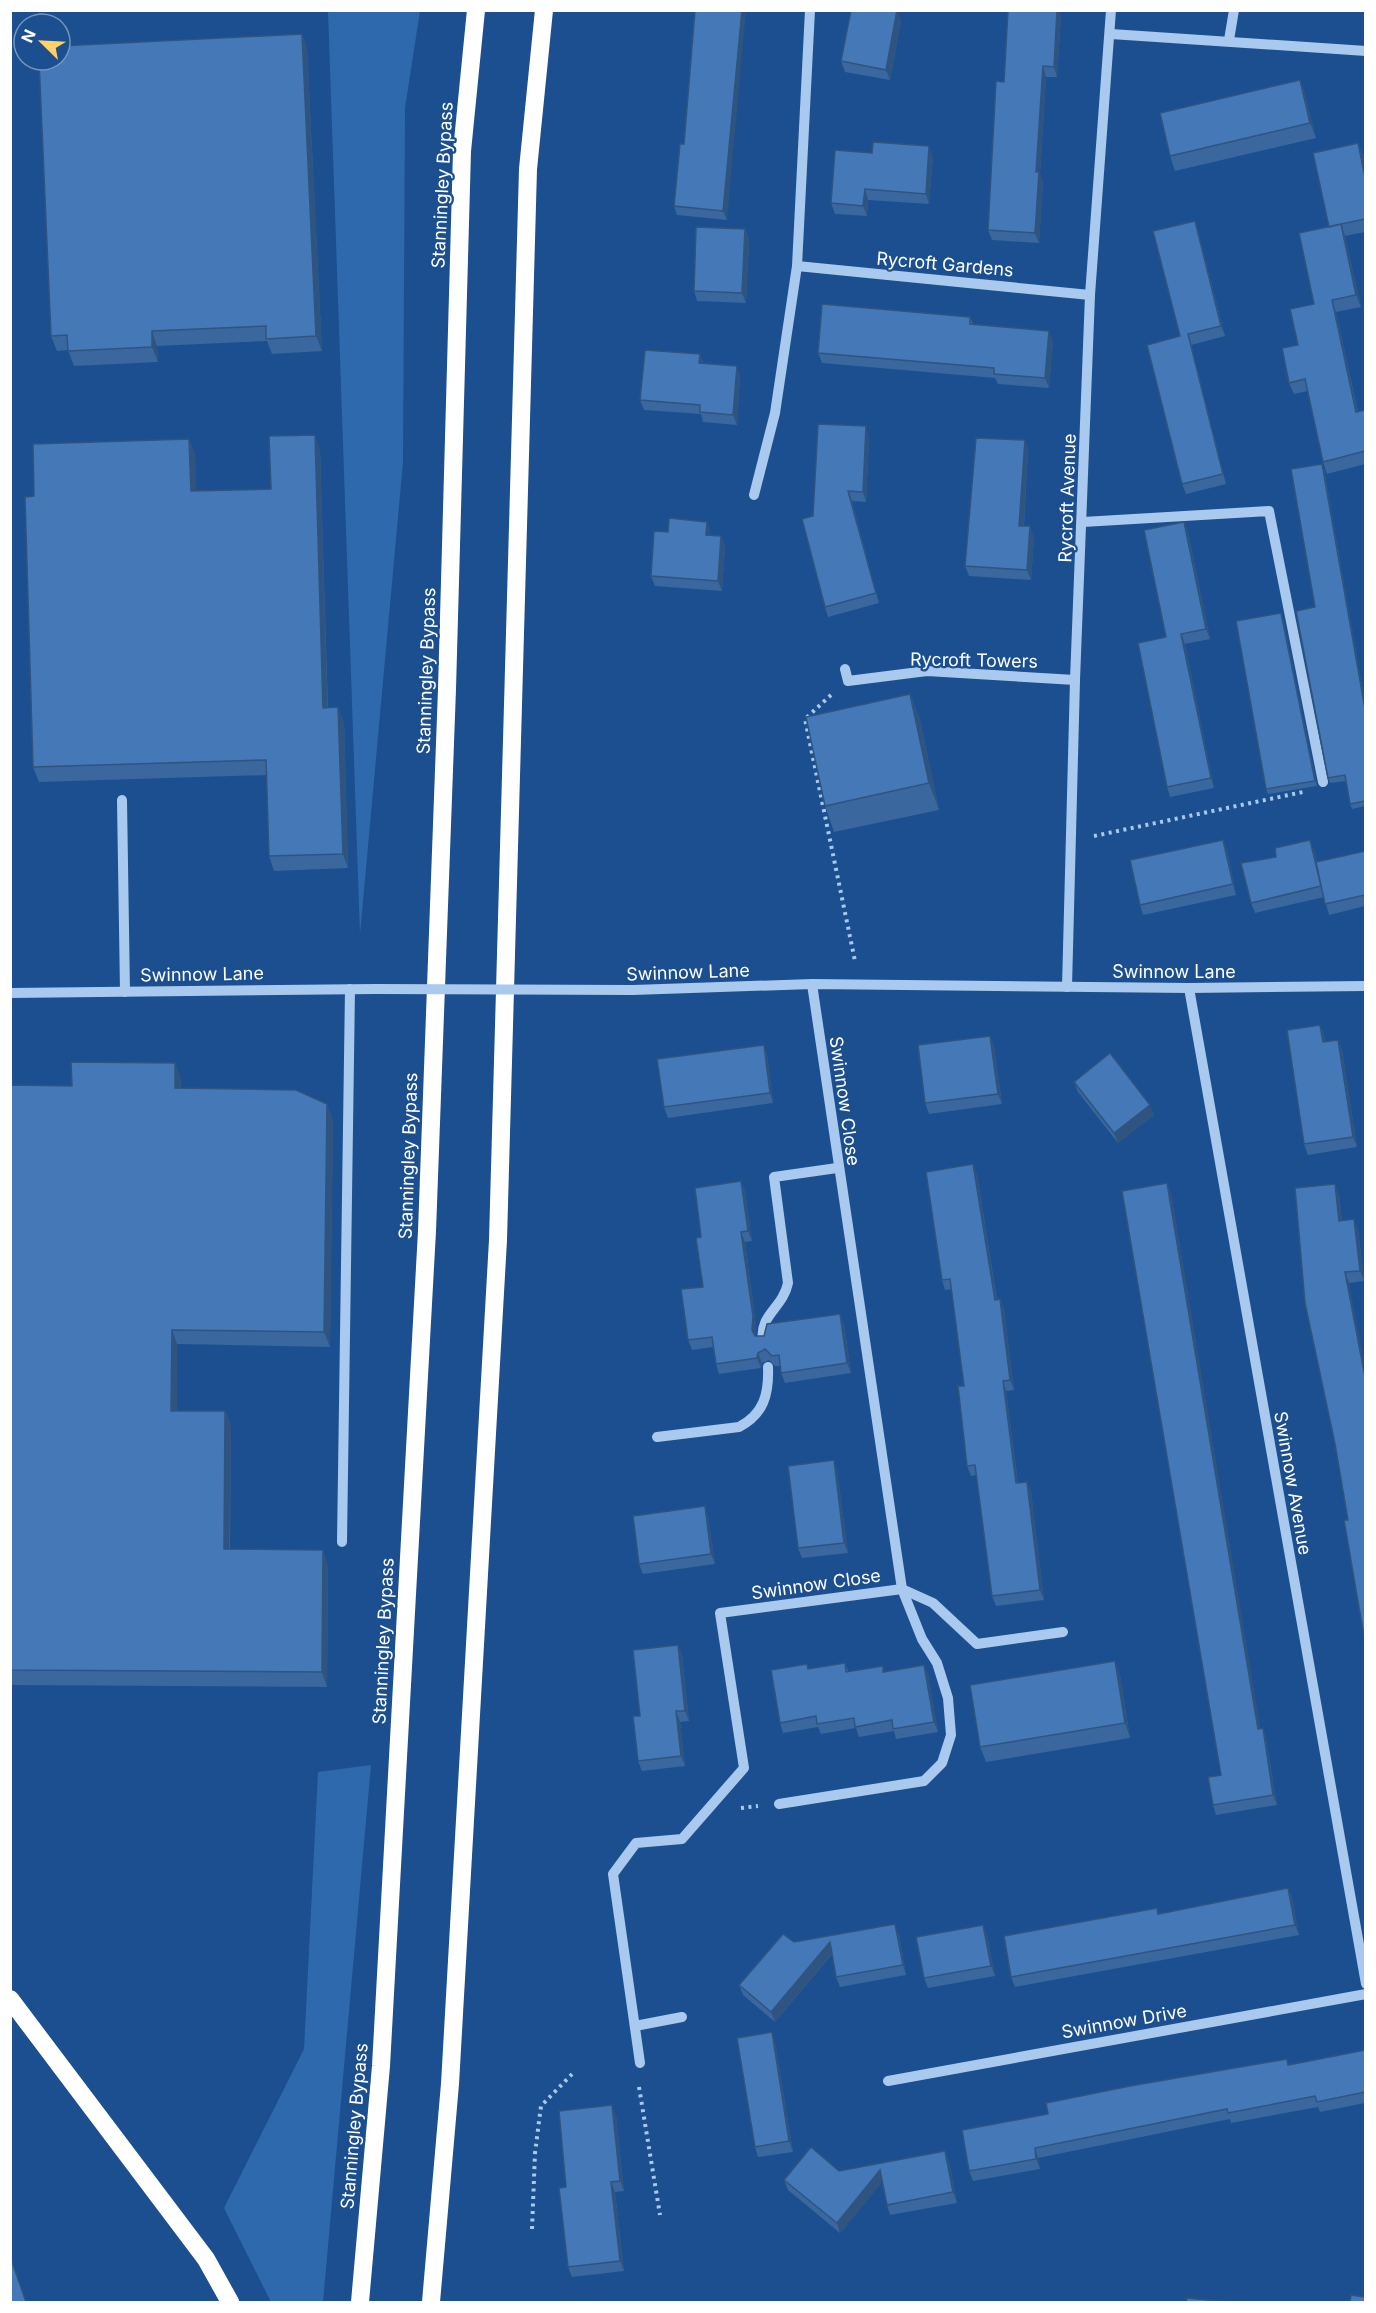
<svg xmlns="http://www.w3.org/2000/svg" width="1376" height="2313" font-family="Inter,sans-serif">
	<rect width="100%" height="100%" fill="#1b4f8f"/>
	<!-- green -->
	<g fill="#2e69ad">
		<path d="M328 11H420L405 108 403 462 360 934Z"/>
		<path d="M371 1765 323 2302H271L224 2208 304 2049 318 1772Z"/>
	</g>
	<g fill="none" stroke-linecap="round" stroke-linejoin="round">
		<!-- path -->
		<g stroke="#a9c9ee" stroke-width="4" stroke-dasharray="3 4.5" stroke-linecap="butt">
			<path d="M831 695 805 719 855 961"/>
			<path d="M1094 836 1303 792"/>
			<path d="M741 1808 758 1806"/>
			<path d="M639 2087 660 2215"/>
			<path d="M532 2229 535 2153 541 2106 574 2072"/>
		</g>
		<!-- minor -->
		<g stroke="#a9c9ee" stroke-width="10">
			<path d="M1111 34 1366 51"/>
			<path d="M1229 40 1234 10"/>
			<path d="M797 266 1090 295"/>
			<path d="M754 495 775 413 797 266 810 10"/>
			<path d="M1083 522 1269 511 1323 782"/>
			<path d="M845 669 848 681 927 671 1075 680"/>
			<path d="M122 800 125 992"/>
			<path d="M1067 987 1075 680 1090 295 1111 10"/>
			<path d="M1189 988 1366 1984"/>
			<path d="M633 990 812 984 1189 988 1366 986"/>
			<path d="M10 993 375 989"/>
			<path d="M763 1340C759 1315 783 1308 788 1283L774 1177 837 1168"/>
			<path d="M657 1437 739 1427C764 1414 769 1394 768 1367"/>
			<path d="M342 1542 350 989"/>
			<path d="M902 1589 933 1603 977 1644 1063 1632"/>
			<path d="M779 1804 924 1781 942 1763 951 1735 948 1698 937 1663 922 1639 902 1589"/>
			<path d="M635 2026 682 2017"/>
			<path d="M640 2063 613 1874 636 1843 682 1839 744 1768 720 1613 902 1589 812 984"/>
			<path d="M888 2081 1366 1994"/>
		</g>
		<!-- highway -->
		<g stroke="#fff" stroke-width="18">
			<path d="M10 1999 206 2259 230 2302"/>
			<path d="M360 2302 381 2066 427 1231 447 689 462 151 476 10"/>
			<path d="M431 2302 450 2084 498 1240 528 169 544 10"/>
		</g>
		<!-- minor-bridge -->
		<path stroke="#a9c9ee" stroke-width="10" d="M375 989 633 990"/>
	</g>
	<!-- wall -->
	<g fill="#3a679d">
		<path d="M695 10 727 220 677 215 674 206 684 144Z"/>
		<path d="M1061 16 1057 77H1046L1040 174 1043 182 1039 243 992 240 988 230 1004 82Z"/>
		<path d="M901 20 890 80 845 72 841 61Z"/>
		<path d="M302 34 307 49 322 351 272 354 267 341 157 346 158 362 74 366 68 350 57 351 51 336Z"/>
		<path d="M1300 80 1305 95 1316 138 1175 171 1170 156Z"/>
		<path d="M1358 143 1363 155 1365 169V232L1345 236 1361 307 1336 312 1358 412 1365 410V464L1327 474 1323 462 1308 391 1294 394 1289 383 1298 345 1314 304 1329 227Z"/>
		<path d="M933 156 929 204 868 200 867 216 835 214 831 203Z"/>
		<path d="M745 229 749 240 746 303 697 301 694 291Z"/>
		<path d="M1198 231 1225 336 1191 345 1226 484 1186 494 1182 484 1180 336Z"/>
		<path d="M970 317 973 324 1053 341 1049 388 998 384 995 378 822 363 818 353Z"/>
		<path d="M700 354 703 363 740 376 737 425 703 422 701 414 644 410 640 400Z"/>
		<path d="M869 437 866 502 852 501 879 603 828 617 825 607 813 516Z"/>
		<path d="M189 439 195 454 196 491 271 489 320 450 328 708 344 722 348 868 274 871 269 856 267 775 39 782 33 767Z"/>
		<path d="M1025 440 1028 451 1024 526 1034 536 1031 580 969 576 965 566Z"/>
		<path d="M1324 469 1365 703V806L1352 809 1350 804 1346 781 1330 783 1328 778 1315 607Z"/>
		<path d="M707 522 710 532V535L721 536 725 546 722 591 655 586 651 576 668 532Z"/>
		<path d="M1184 522 1188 532 1210 639 1185 644 1214 788 1170 797 1167 787 1166 637Z"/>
		<path d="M1283 619 1317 786 1268 794 1266 789Z"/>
		<path d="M910 694 920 720 939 810 834 832 825 806Z"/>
		<path d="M1227 850 1236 895 1143 915 1140 905Z"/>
		<path d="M1314 850 1317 862 1365 851V906L1329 915 1324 897 1255 913 1251 903Z"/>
		<path d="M1320 1025 1324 1035 1325 1042 1338 1040 1342 1050 1357 1147 1308 1155 1304 1144Z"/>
		<path d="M990 1036 994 1046 1002 1104 929 1114 925 1103Z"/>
		<path d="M764 1045 767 1055 773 1103 668 1118 664 1107Z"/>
		<path d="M181 1078V1089L333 1119 330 1347 177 1344V1411H225L231 1426 230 1549 328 1565 327 1687 10 1685V1085L72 1086Z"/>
		<path d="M1074 1082 1154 1115 1118 1143 1078 1092Z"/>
		<path d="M977 1174 997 1300 1000 1299 1004 1309 1014 1390 1006 1391 1018 1483 1027 1482 1031 1492 1044 1600 996 1606 992 1596 977 1475 971 1476 967 1466 964 1386 952 1289 945 1290 942 1280Z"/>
		<path d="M741 1181 745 1192 752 1241 745 1242 756 1326V1336H764L844 1324 851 1373 785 1383 781 1373 780 1366H775L769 1360 762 1363 761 1368 719 1374 716 1364 713 1347 692 1350 688 1340 703 1287 701 1237Z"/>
		<path d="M1171 1193 1260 1729 1263 1728 1266 1739 1277 1805 1216 1815 1213 1805 1221 1775Z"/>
		<path d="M1339 1194 1342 1221 1358 1229 1364 1281 1349 1283 1348 1520 1335 1444Z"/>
		<path d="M837 1470 848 1553 802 1558 798 1548Z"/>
		<path d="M708 1517 715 1564 643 1574 639 1564Z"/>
		<path d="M678 1645 682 1655 689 1721 680 1722 685 1766 642 1771 638 1761 640 1716Z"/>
		<path d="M845 1663 848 1671 885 1672 924 1665 928 1675 938 1732 896 1739 894 1731 859 1737 856 1728 821 1734 818 1727 783 1733 780 1723 809 1669Z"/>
		<path d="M1120 1675 1130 1738 986 1762 980 1747Z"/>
		<path d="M1288 1888 1292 1898 1299 1935 1015 1987 1011 1977 1157 1908 1159 1914Z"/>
		<path d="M899 1934 906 1975 840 1987 836 1977 832 1954 775 2022 743 1995 739 1985 794 1942Z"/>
		<path d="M987 1935 995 1976 928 1988 924 1978Z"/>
		<path d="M775 2042 793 2152 758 2157 755 2147Z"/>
		<path d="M1365 2050V2103L1320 2112 1318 2107 1231 2123 1230 2119 1038 2158 1040 2169 973 2181 969 2171 1048 2114 1287 2059 1289 2065Z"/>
		<path d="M616 2115 624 2191 615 2192 624 2271 572 2277 568 2267 566 2187Z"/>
		<path d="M949 2161 957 2203 890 2215 887 2205 882 2182 840 2233 788 2190 784 2180 839 2171Z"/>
	</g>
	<!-- shaded-wall -->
	<g fill="#305480">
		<path d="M742 10H746L727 220 723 211Z"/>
		<path d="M897 10 901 20 890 80 886 70Z"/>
		<path d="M1055 10H1059L1061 16 1057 77 1054 67Z"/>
		<path d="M302 34 307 49 322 351 316 336Z"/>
		<path d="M1043 66 1046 77 1040 174 1043 182 1039 243 1035 233 1036 172Z"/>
		<path d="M1300 80 1305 95 1316 138 1310 123Z"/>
		<path d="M1358 143 1363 155 1365 169V177Z"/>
		<path d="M929 146 933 156 929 204 926 194Z"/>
		<path d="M865 189 868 200 867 216 863 206Z"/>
		<path d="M1195 221 1198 231 1225 336 1221 326Z"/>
		<path d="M1341 224 1345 236 1361 307 1356 295Z"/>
		<path d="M745 229 749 240 746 303 742 293Z"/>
		<path d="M1332 300 1336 312 1360 424 1356 412Z"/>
		<path d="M152 331 157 346 158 362 152 347Z"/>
		<path d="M1049 331 1053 341 1049 388 1045 378Z"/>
		<path d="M1188 334 1191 345 1226 484 1223 474Z"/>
		<path d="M700 354 703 365 699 363Z"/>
		<path d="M737 366 740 376 737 425 733 415Z"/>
		<path d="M866 426 869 437 866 502 863 492Z"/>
		<path d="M315 435 320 450 328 723 323 708Z"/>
		<path d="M189 439 195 454 197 506 191 491Z"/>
		<path d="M1025 440 1028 451 1023 536 1019 526Z"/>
		<path d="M1322 464 1324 469 1365 703V709Z"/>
		<path d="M848 491 852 501 879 603 876 593Z"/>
		<path d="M707 522 710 532 709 545 706 535Z"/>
		<path d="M1184 522 1188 532 1210 639 1206 629Z"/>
		<path d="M1030 526 1034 536 1031 580 1027 570Z"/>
		<path d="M721 536 725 546 722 591 718 581Z"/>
		<path d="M1281 613 1283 619 1317 786 1315 781Z"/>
		<path d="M1181 634 1185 644 1214 788 1211 778Z"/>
		<path d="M910 694 920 720 939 810 929 783Z"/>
		<path d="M338 707 344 722 348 868 343 854Z"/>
		<path d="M1223 840 1227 850 1236 895 1233 884Z"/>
		<path d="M1310 840 1314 850 1325 897 1321 886Z"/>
		<path d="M1320 1025 1324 1035 1326 1052 1323 1042Z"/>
		<path d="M990 1036 994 1046 1002 1104 998 1094Z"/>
		<path d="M1338 1040 1342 1050 1357 1147 1353 1137Z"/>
		<path d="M764 1045 767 1055 773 1103 770 1093Z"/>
		<path d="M175 1063 181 1078 180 1103 175 1088Z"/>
		<path d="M327 1104 333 1119 330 1347 324 1332Z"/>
		<path d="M1150 1105 1154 1115 1118 1143 1114 1133Z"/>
		<path d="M973 1164 977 1174 998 1310 995 1300Z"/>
		<path d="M741 1181 745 1192 752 1241 748 1231Z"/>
		<path d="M1167 1183 1171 1193 1262 1739 1258 1729Z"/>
		<path d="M1335 1184 1339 1194 1343 1231 1339 1221Z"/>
		<path d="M1354 1219 1358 1229 1364 1281 1360 1271Z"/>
		<path d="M741 1232 745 1242 756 1326V1340L752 1330Z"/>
		<path d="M1345 1272 1349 1283 1365 1368V1377Z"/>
		<path d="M1000 1299 1004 1309 1014 1390 1010 1380Z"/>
		<path d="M840 1314 844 1324 851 1373 847 1363Z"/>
		<path d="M172 1330 177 1344V1425L171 1411Z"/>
		<path d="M758 1353 762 1363 761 1368 757 1358Z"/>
		<path d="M1003 1381 1006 1391 1019 1493 1016 1483Z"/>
		<path d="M225 1411 231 1426 229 1564 224 1549Z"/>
		<path d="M834 1460 837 1470 848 1553 844 1543Z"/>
		<path d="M1027 1482 1031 1492 1044 1600 1040 1590Z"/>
		<path d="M705 1506 708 1517 715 1564 711 1554Z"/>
		<path d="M323 1550 328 1565 327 1687 322 1672Z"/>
		<path d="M678 1645 682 1655 689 1721 685 1711Z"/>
		<path d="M1115 1661 1120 1675 1130 1738 1125 1723Z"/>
		<path d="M924 1665 928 1675 938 1732 934 1722Z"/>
		<path d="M676 1711 680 1722 685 1766 681 1756Z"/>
		<path d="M1263 1728 1266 1739 1277 1805 1273 1795Z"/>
		<path d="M1288 1888 1292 1898 1299 1935 1295 1925Z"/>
		<path d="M895 1924 899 1934 906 1975 903 1965Z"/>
		<path d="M983 1925 987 1935 995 1976 991 1966Z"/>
		<path d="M830 1942 833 1952 775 2022 771 2012Z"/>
		<path d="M772 2032 775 2042 793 2152 789 2141Z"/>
		<path d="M612 2105 616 2115 624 2191 620 2181Z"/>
		<path d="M1035 2148 1038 2158 1040 2169 1036 2159Z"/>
		<path d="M945 2151 949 2161 957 2203 953 2192Z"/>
		<path d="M880 2170 884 2180 840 2233 837 2223Z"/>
		<path d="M611 2182 615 2192 624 2271 620 2261Z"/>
	</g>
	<!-- building -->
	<g fill="#4478b7" stroke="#305480" stroke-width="1.5">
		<path d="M695 10H742L723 211 674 206 680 144H684Z"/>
		<path d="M851 10H897L886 70 841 61Z"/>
		<path d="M1008 10H1057L1054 67 1043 66 1036 172H1039L1035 233 988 230 996 81 1004 82Z"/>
		<path d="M302 34 316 336 266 339V326L152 331V347L68 351 67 335 51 336 39 60H60V46Z"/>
		<path d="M1300 80 1310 123 1170 156 1160 113Z"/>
		<path d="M873 142 929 146 926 194 865 189 863 206 831 203 835 150 872 153Z"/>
		<path d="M1358 143 1365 177V219L1341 224 1356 295 1332 300 1356 412 1365 410V451L1323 462 1305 379 1289 383 1282 348 1298 345 1290 309 1314 304 1299 233 1341 224 1329 227 1313 153Z"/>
		<path d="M1195 221 1221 326 1188 334 1223 474 1182 484 1147 345 1180 336 1153 231Z"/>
		<path d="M696 227 745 229 742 293 694 291Z"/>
		<path d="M822 304 970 317V324L1049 331 1045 378 994 374V368L818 353Z"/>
		<path d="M645 350 700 354 699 363 737 366 733 415 700 412V405L640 400Z"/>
		<path d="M818 424 866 426 863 492 848 491 876 593 825 607 802 519 813 516Z"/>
		<path d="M315 435 323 708 338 707 343 854 269 856 266 760 33 767 25 497 34 496 33 444 189 439 191 491 271 489 269 436Z"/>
		<path d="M976 438 1025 440 1019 526H1030L1027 570 965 566Z"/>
		<path d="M1322 464 1365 709V801L1350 804 1345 775 1328 778 1296 611 1315 607 1291 469Z"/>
		<path d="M669 518 707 522 706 535 721 536 718 581 651 576 654 531 668 532Z"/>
		<path d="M1184 522 1206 629 1181 634 1211 778 1167 787 1138 643 1166 637 1144 530Z"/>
		<path d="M1281 613 1315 781 1266 789 1236 621Z"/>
		<path d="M910 694 929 783 825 806 806 717Z"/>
		<path d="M1223 840 1233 884 1140 905 1130 860Z"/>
		<path d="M1310 840 1321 886 1251 903 1241 863 1276 857 1275 848Z"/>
		<path d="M1365 851V895L1325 904 1316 862Z"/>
		<path d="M1320 1025 1323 1042 1338 1040 1353 1137 1304 1144 1287 1030Z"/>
		<path d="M990 1036 998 1094 925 1103 918 1045Z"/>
		<path d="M764 1045 770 1093 664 1107 657 1059Z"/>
		<path d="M1110 1053 1150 1105 1114 1133 1074 1082Z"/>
		<path d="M71 1062 175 1063V1088L296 1090 327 1104 324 1332 172 1330 171 1411H225L224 1549 323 1550 322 1672 10 1670V1085L72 1086Z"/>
		<path d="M973 1164 995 1300 1000 1299 1010 1380 1003 1381 1016 1483 1027 1482 1040 1590 992 1596 975 1465 967 1466 958 1386H964L950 1279 942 1280 926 1172Z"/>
		<path d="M741 1181 748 1231 741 1232 753 1316 752 1330 755 1336H764L767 1324 840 1314 847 1363 781 1373 779 1355 772 1356 765 1349 758 1353 757 1358 716 1364 712 1337 688 1340 681 1289 703 1287 696 1238 701 1237 695 1188Z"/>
		<path d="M1167 1183 1258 1729 1263 1728 1273 1795 1213 1805 1208 1777 1221 1775 1122 1191Z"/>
		<path d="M1335 1184 1339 1221 1354 1219 1360 1271 1345 1272 1365 1377V1642L1344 1520H1348L1335 1444 1305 1303 1295 1188Z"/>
		<path d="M834 1460 844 1543 798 1548 788 1466Z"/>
		<path d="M705 1506 711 1554 639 1564 633 1516Z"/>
		<path d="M678 1645 685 1711H676L681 1756 638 1761 633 1716H640L633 1650Z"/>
		<path d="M1115 1661 1125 1723 980 1747 970 1685Z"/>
		<path d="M845 1663 846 1672 883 1666V1672L924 1665 934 1722 893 1729 892 1720 855 1727 854 1718 817 1724 816 1716 780 1723 771 1670 807 1664 808 1669Z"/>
		<path d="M1288 1888 1295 1925 1011 1977 1004 1936 1157 1908 1158 1914Z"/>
		<path d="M895 1924 903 1965 836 1977 830 1942 771 2012 739 1985 783 1934 794 1942Z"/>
		<path d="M983 1925 991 1966 924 1978 916 1937Z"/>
		<path d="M772 2032 789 2141 755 2147 737 2038Z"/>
		<path d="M1365 2050V2092L1317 2102 1315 2096 1228 2113 1227 2109 1035 2148 1036 2159 969 2171 962 2130 1048 2114 1046 2103 1130 2086 1287 2059 1288 2065Z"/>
		<path d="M612 2105 620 2181 611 2182 620 2261 568 2267 559 2188 566 2187 559 2111Z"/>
		<path d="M811 2147 839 2171 945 2151 953 2192 887 2205 880 2170 837 2223 784 2180Z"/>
		<path d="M10 2256 26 2302H10Z"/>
		<path d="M1351 2295 1365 2297V2302H1350Z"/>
		<path d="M1187 2298 1228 2302H1186Z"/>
	</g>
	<g text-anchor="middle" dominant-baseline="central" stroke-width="4.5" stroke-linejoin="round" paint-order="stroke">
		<!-- street labels -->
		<g font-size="18" fill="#fff" stroke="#1b4f8f">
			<text transform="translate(442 185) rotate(-87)">Stanningley Bypass</text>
			<text transform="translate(945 264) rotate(5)">Rycroft Gardens</text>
			<text transform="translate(1067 498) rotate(-88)">Rycroft Avenue</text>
			<text transform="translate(974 660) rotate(1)">Rycroft Towers</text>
			<text transform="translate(426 671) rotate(-88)">Stanningley Bypass</text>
			<text x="1174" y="971">Swinnow Lane</text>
			<text transform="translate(688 972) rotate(-2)">Swinnow Lane</text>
			<text transform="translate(202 974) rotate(-1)">Swinnow Lane</text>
			<text transform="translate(845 1101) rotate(82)">Swinnow Close</text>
			<text transform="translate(408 1156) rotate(-88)">Stanningley Bypass</text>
			<text transform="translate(1293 1483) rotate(80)">Swinnow Avenue</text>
			<text transform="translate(816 1584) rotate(-8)">Swinnow Close</text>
			<text transform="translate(383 1641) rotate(-87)">Stanningley Bypass</text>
			<text transform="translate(1124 2021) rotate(-10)">Swinnow Drive</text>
			<text transform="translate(354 2126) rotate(-85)">Stanningley Bypass</text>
		</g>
	</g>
	<!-- border -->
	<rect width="1376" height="2313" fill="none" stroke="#ffffff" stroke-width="24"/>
	<!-- north arrow -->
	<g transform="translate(42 42) rotate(294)"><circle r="28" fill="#1b4f8f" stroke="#7695bc" stroke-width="1.5"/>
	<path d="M0-4.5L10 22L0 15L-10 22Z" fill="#ffd166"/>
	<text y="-9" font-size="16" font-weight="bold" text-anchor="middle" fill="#ffffff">N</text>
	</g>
</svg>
